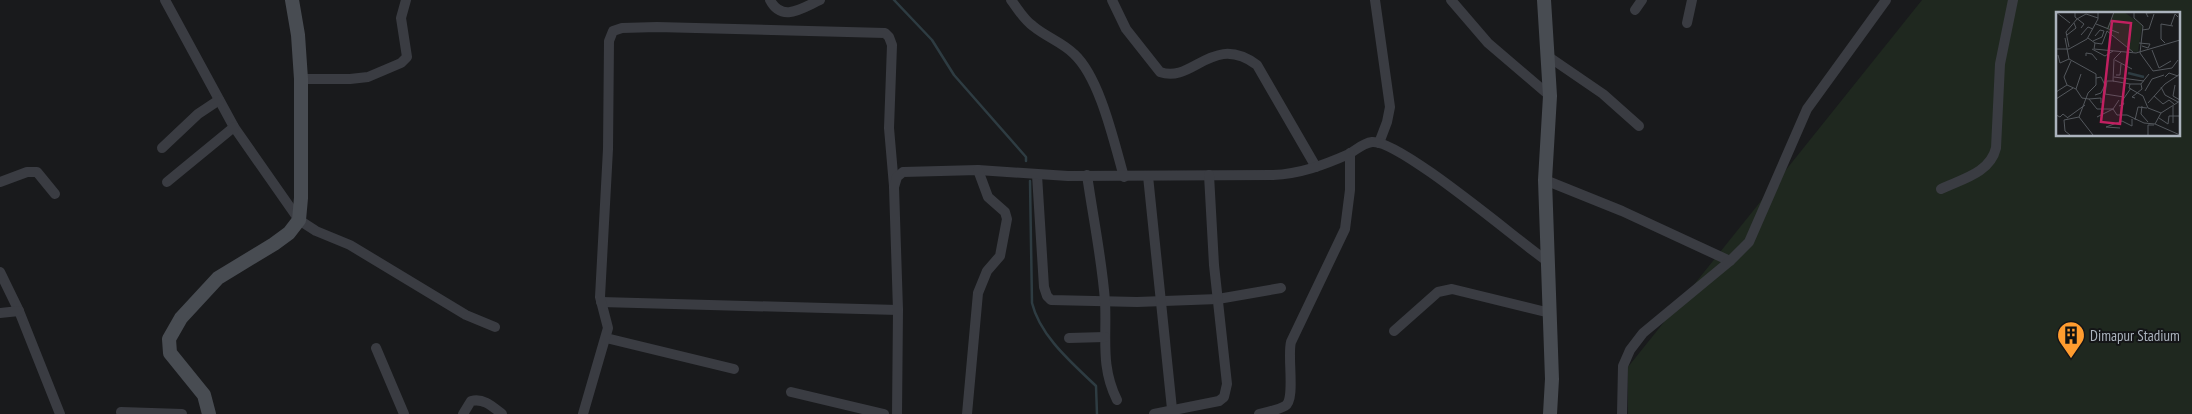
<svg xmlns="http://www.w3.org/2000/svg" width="2192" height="414" font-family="'PT Sans Narrow',sans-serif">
	<rect width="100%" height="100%" fill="#191a1c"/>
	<!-- pitch -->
	<path fill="#1f281f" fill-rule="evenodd" d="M1922 0H2192V414H1628V367ZM2057 14H2178V135H2057Z"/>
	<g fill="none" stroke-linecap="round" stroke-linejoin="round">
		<!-- stream -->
		<g stroke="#2e3c42" stroke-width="2.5">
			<path d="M894 0 932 40 954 75 1026 157V161"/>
			<path d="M1030 181 1032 303C1040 336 1072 363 1096 386L1097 414"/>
		</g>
		<!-- street -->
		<g stroke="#3a3c42" stroke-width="10">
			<path d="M165 0 234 127 299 220 316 231 350 245 466 315 495 327"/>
			<path d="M770 0C782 23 802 8 820 0"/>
			<path d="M1011 0C1018 9 1024 20 1033 26 1046 37 1062 42 1074 54 1100 78 1114 142 1124 177"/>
			<path d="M1112 0 1126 29 1160 72C1193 84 1212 32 1257 65L1316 167"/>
			<path d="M1375 0 1390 107 1387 122 1379 143"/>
			<path d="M1451 0 1488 43 1550 96"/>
			<path d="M1635 10 1642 0"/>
			<path d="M1687 23 1692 0"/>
			<path d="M1549 57 1603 94 1639 126"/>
			<path d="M301 79H350L368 77 401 63 407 57 401 18 406 0"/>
			<path d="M162 148 198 114 219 100"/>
			<path d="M1037 175 1044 287 1047 296 1051 300 1137 302 1218 299 1281 288"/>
			<path d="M1087 175C1093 217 1102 260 1105 301 1107 337 1100 366 1117 400"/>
			<path d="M1148 176 1172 409"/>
			<path d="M1545 180 1622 211 1730 261"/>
			<path d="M0 182 27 172H37L55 194"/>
			<path d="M167 182 234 127"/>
			<path d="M1941 189C1962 179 1990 173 1996 148L2000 64 2013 0"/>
			<path d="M0 272 19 311 60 414"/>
			<path d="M601 302 898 310"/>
			<path d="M0 313 19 311"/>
			<path d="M1394 331 1438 292 1452 289 1550 313"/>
			<path d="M606 338 734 369"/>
			<path d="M1069 338 1105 337"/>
			<path d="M376 348 404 414"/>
			<path d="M791 392 884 414"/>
			<path d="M121 412 182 414"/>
			<path d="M463 414 471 401C484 398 492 406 502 414"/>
			<path d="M583 414 608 328 600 297 608 149 609 41 613 31 622 28 657 27 885 33 889 37 892 45 889 128 894 186"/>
			<path d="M897 414 898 310 894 187 897 177 903 172 978 170 1068 176 1273 175C1300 174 1324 165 1349 154 1356 150 1363 143 1372 142 1399 139 1518 241 1547 261"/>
			<path d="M967 414 978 293 987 271 1000 256 1007 219 1005 212 988 197 978 170"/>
			<path d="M1154 414 1219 401 1224 397 1227 384 1214 265 1209 175"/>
			<path d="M1259 414C1267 412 1278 410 1285 406 1296 400 1287 356 1291 342L1345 229 1350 190V153"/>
			<path d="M1622 414 1623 366 1630 350 1643 333 1730 261 1749 242 1807 109 1886 0"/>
		</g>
		<!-- secondary -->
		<g stroke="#484c52" stroke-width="14">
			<path d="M1544 0 1550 96 1545 180 1552 379 1550 414"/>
			<path d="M209 414 204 395 170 353 169 339 181 318 218 278 274 244 289 233 299 220 301 198V79L298 35 292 0"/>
		</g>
	</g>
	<!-- icons -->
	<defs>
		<g id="building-pin" transform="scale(1.4375)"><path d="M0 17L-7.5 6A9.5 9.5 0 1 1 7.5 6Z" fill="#ff9c2f" stroke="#141517"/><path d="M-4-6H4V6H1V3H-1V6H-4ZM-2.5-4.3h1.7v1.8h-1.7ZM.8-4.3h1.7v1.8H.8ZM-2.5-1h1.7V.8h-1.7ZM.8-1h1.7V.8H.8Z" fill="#111"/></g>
	</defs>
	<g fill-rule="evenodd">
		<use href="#building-pin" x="2071" y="335"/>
	</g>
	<g text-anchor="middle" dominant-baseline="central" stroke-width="4" stroke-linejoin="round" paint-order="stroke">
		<!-- poi labels -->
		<g font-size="15" fill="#abb3bd" stroke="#141517" text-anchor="start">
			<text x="2090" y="335">Dimapur Stadium</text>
		</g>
	</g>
	<!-- overview -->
	<g transform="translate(2056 12)">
		<rect width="124" height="124" fill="#191a1c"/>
		<path d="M59 0H68L86 13 82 40 75 39 50 17Z" fill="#1f281f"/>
		<path fill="none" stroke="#2e3c42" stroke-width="2.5" d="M72 61 88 65"/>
		<path fill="none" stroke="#53575c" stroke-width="1" d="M0 0 14 11M19 0V5L28 12 25 16M78 0V6L87 14 84 41 97 59 116 56 122 48M92 5 90 1 104 0M40 12 63 21M115 13 119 2 122 5M52 16 58 0M86 18 93 17 98 2M51 19 77 40M11 23 20 16 18 11M25 23 32 15 37 17M9 26 13 47 40 62V73L32 81 23 105 37 123M32 26 39 31 38 37 80 41 124 28M37 29 46 25 48 19 44 18 39 24M39 31 46 32 51 19M83 31 94 32 92 36 86 34M109 31 105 27V12L117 14M13 35 10 20 21 7 30 2 42 6M0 37H13L31 27 42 7V0M36 37 49 44 57 39M96 38 103 56 115 49M65 40 58 47 57 69 74 72 73 76 87 84 92 96 105 101M2 43 4 51 13 47M30 44V41L36 42 41 48M59 48 76 57M60 63H64L65 52M58 65 88 69M109 65 113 61 122 64M58 69H51L49 82 68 85M74 72H85L93 62M11 73 20 77 26 86 33 87 41 97H57L61 103H71L88 111 99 112 105 101 124 89M119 73 117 84 124 88M105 75 109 83 122 90M20 77 25 62M89 79 96 67 108 63M0 80 11 73 8 65 15 49M39 83 45 81 49 73 45 65 40 66M98 84 107 92 113 88 118 92M79 86 76 85 86 77 85 72M0 87 17 76M33 87 45 86V91M92 91 109 72 124 62M63 94 68 92 66 89 75 76M86 94 85 102 92 110M0 103 4 105 7 102 12 106M41 105 57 97 63 88M11 106 29 93M103 106 112 112 113 104H123M79 108 82 95 91 96M117 111V94M99 112 124 123M64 116 50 115 66 109 76 114V107M14 123 9 119 8 108 23 105M92 123V113H98"/>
		<path fill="#c12060" fill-opacity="0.15" stroke="#c12060" stroke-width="2.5" d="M56 9 75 11 64 112 45 110Z"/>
		<rect width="124" height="124" fill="none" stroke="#abb3bd" stroke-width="2.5"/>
	</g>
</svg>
